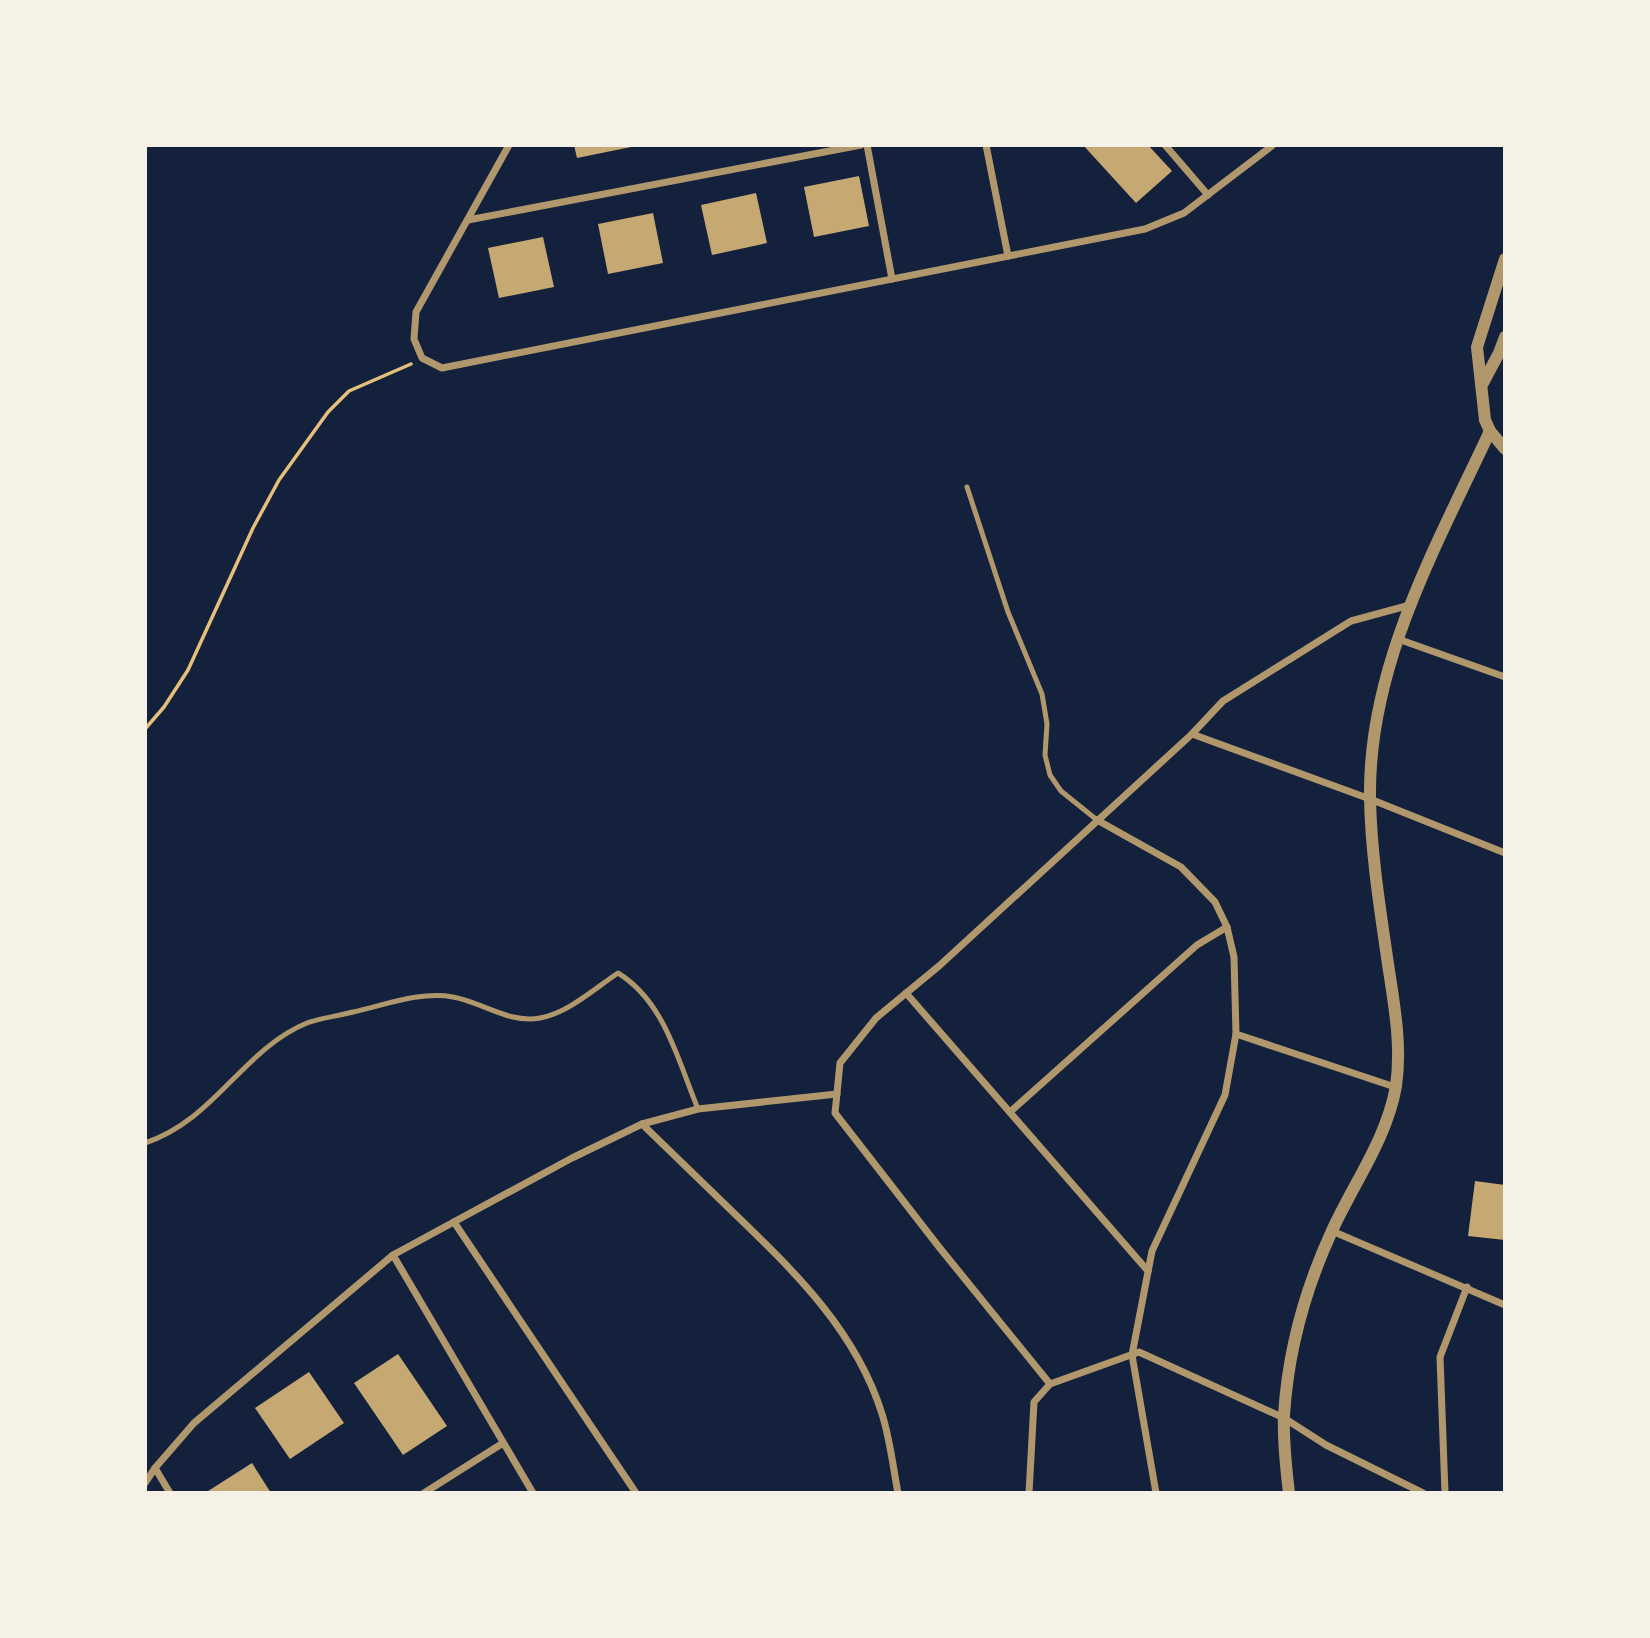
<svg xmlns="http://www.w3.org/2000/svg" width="1650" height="1638" font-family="'Exo 2',sans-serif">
	<rect width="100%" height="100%" fill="#14213d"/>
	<!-- building -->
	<g fill="#c6a872">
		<path d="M574 145H635L636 146 577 158Z"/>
		<path d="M1083 145H1148L1172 171 1136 203Z"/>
		<path d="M859 176 869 226 814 237 804 187Z"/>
		<path d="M756 193 767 243 712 255 701 205Z"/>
		<path d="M653 213 663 263 608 274 598 224Z"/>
		<path d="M543 237 554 287 499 298 488 248Z"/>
		<path d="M1475 1181 1505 1185V1240L1468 1236Z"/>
		<path d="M398 1354 447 1426 403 1455 354 1383Z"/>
		<path d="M309 1372 344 1423 290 1459 255 1408Z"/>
		<path d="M252 1463 271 1493H205Z"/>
	</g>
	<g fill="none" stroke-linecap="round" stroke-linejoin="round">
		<!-- path -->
		<path stroke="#e5c07b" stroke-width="3.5" d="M145 729 164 707 188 670 253 528 279 480 328 412 349 391 411 364"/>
		<!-- service -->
		<g stroke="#b1986c" stroke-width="5">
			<path d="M967 487 1008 612 1042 694 1047 724 1045 755 1050 775 1061 791 1097 820"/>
			<path d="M145 1143C215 1120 243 1049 307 1023 321 1018 338 1016 353 1012 385 1005 420 991 453 997 482 1002 509 1024 540 1018 568 1013 594 989 618 973 665 1002 678 1061 698 1109"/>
		</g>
		<!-- minor -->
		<g stroke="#b1986c" stroke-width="7">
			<path d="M509 145 416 312 414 339 422 358 442 368 1145 229 1184 213 1273 145"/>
			<path d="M867 145 892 279"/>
			<path d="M986 145 1008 256"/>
			<path d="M1165 145 1208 195"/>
			<path d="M468 220 861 145"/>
			<path d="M1398 639 1505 677"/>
			<path d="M1192 734 1370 799 1505 853"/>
			<path d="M1097 820 1181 867 1215 902 1227 927 1234 957 1236 1034 1225 1095 1152 1251 1132 1355 1156 1493"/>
			<path d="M906 993 1148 1271"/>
			<path d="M1236 1034 1395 1087"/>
			<path d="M1010 1112 1197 945 1227 927"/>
			<path d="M642 1124C674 1155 706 1186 738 1217 797 1274 857 1333 882 1414 890 1439 893 1467 898 1493"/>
			<path d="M454 1222 636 1493"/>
			<path d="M1332 1231 1505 1305"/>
			<path d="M393 1255 533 1493"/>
			<path d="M1050 1384 939 1247 835 1113 840 1063 876 1018 939 966 1192 734 1223 701 1351 621 1410 605"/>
			<path d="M155 1468 170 1493"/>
			<path d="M145 1483 155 1468 194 1423 393 1255 572 1158 642 1124 698 1109 837 1094"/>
			<path d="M424 1493 503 1443"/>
			<path d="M1029 1493 1034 1402 1050 1384 1139 1352 1284 1418 1326 1445 1423 1493"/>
			<path d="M1445 1493 1440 1357 1467 1287"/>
		</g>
		<!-- tertiary -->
		<g stroke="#b1986c" stroke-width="12">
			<path d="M1505 259 1477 347 1485 420 1490 431 1505 449"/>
			<path d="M1483 383 1499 353 1505 337"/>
			<path d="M1289 1493C1286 1468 1283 1440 1284 1415 1288 1352 1305 1290 1331 1233 1353 1184 1387 1139 1396 1086 1402 1045 1394 1004 1388 964 1380 909 1371 853 1370 798 1368 666 1436 547 1490 431"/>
		</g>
	</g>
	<!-- border -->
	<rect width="1650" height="1638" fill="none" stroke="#f6f1e7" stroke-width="294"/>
</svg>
